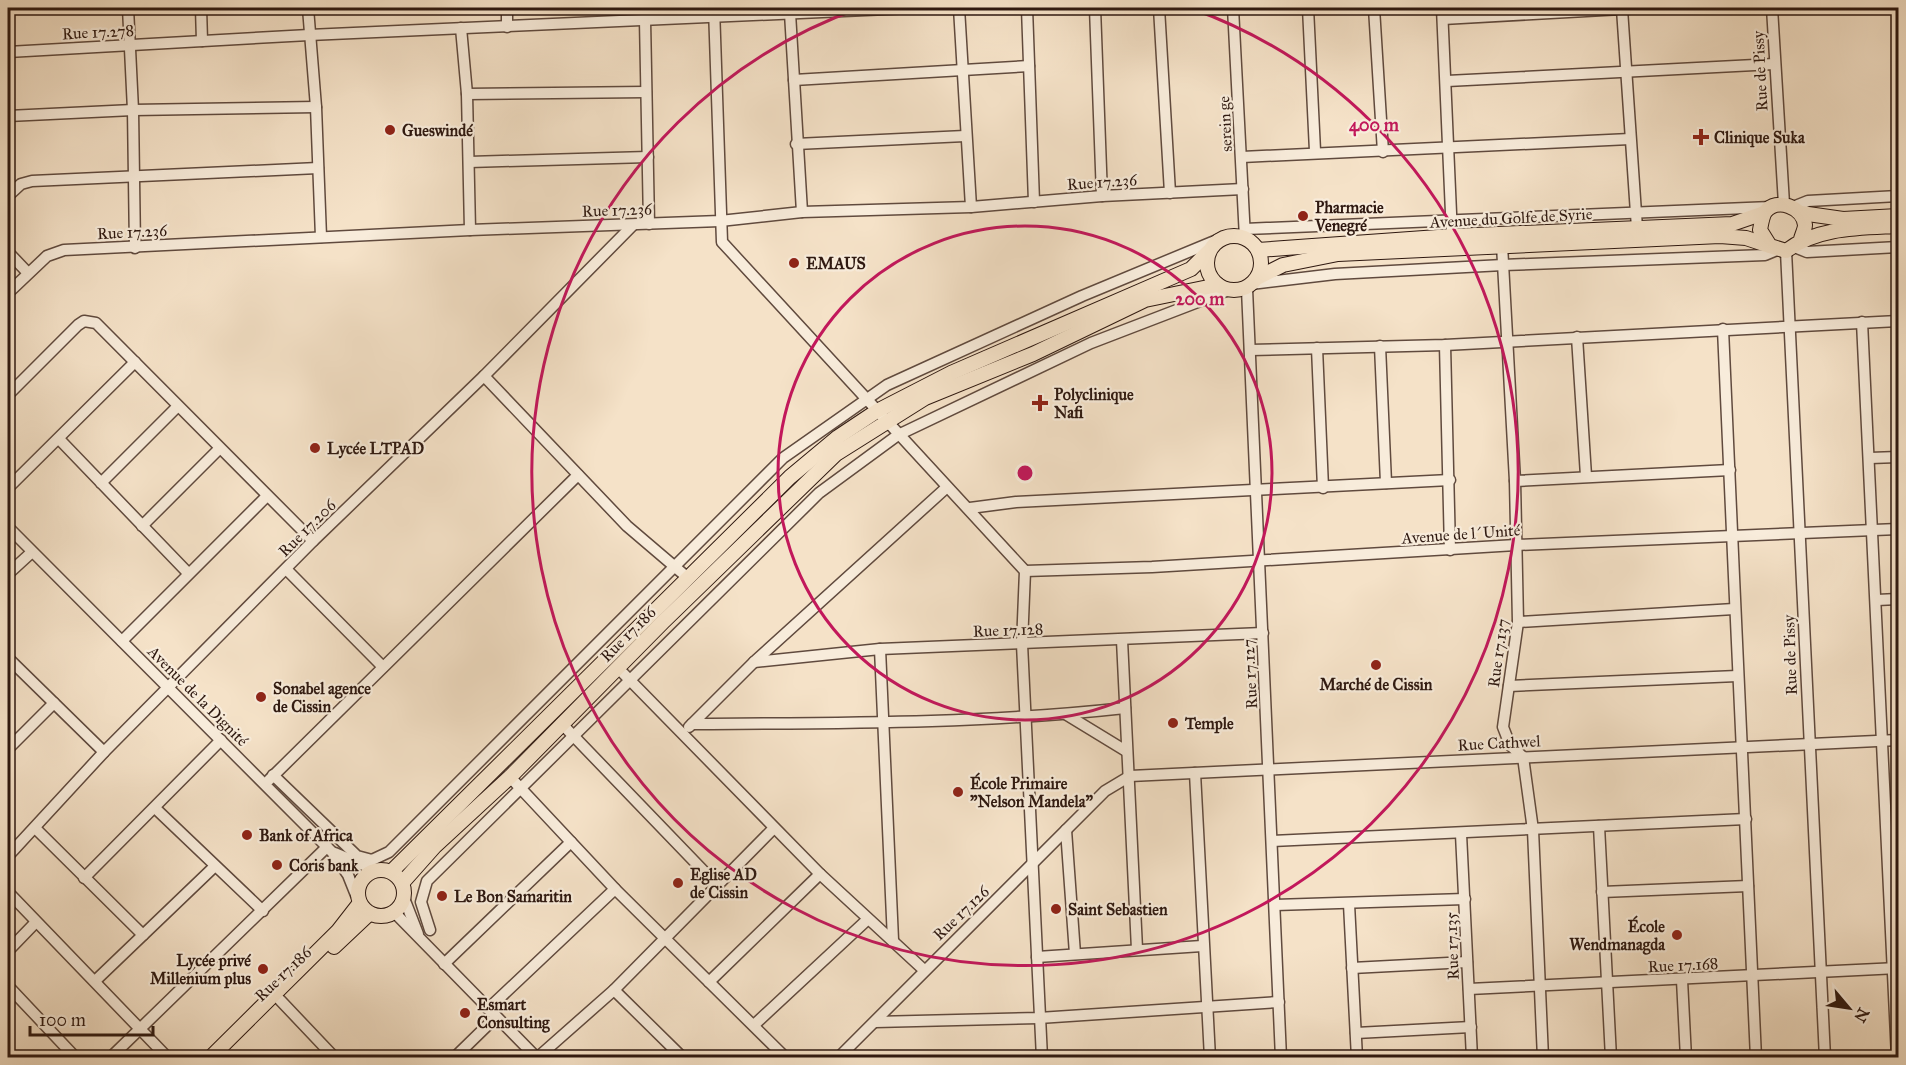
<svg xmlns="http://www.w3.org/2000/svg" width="1906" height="1065" font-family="'IM FELL Great Primer',serif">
	<rect width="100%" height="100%" fill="#f5e2c8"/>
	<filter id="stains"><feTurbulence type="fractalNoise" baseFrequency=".00333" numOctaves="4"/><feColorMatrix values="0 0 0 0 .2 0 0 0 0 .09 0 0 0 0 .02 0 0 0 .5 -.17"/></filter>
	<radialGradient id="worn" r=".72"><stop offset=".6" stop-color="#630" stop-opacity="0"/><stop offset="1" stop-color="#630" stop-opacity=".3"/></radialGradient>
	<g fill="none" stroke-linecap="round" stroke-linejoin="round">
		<!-- minor casing -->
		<g stroke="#604a3e" stroke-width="13">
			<g id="minor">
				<path d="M128 8 133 110 135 248"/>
				<path d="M201 8 202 41"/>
				<path d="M308 8 316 107 321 237"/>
				<path d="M507 8V27"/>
				<path d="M714 8 722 242 1025 571 1022 644 1042 1058"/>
				<path d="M959 8 971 207"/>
				<path d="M1027 8 1034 202"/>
				<path d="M1095 8 1102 196"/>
				<path d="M1159 8 1170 193"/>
				<path d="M1233 8 1245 238"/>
				<path d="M1308 8 1315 151"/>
				<path d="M1374 8 1383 152"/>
				<path d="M1442 8 1452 236"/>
				<path d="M1772 8 1784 204"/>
				<path d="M1622 9 1637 228"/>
				<path d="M790 13 802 212"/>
				<path d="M1443 19 1640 8"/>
				<path d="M645 20 649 224"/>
				<path d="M461 28 467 94 470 230"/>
				<path d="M8 52 309 35 910 8"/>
				<path d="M794 80 1029 66"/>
				<path d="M1447 81 1774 64"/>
				<path d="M467 94 646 92"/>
				<path d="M8 116 133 110 316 107"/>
				<path d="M796 144 965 136"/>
				<path d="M1242 157 1630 139"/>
				<path d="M469 162 648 157"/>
				<path d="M8 196 21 184 32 181 318 168"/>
				<path d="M1793 207 1808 201 1898 196"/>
				<path d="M1245 229 1771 207"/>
				<path d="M1502 245 1515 481 1518 622 1503 727 1510 745 1523 757 1533 830 1543 1058"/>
				<path d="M1792 246 1807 252 1898 247"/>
				<path d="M1786 251 1825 1058"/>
				<path d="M8 252 28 273"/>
				<path d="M1251 284 1335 274 1503 265 1765 255 1779 249"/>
				<path d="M1247 289 1281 1058"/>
				<path d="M8 293 47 256 64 250 470 230 720 221 802 212 971 207 1102 196 1243 189"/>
				<path d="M1862 322 1897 1058"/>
				<path d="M1723 329C1734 572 1744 815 1756 1058"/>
				<path d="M1577 337 1586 476"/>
				<path d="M1445 345 1450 550"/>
				<path d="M1380 346 1386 483"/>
				<path d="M1317 348 1323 488"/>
				<path d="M1250 350 1445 345 1898 321"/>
				<path d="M484 376 627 526 688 578"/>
				<path d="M8 395 78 325 84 321 96 323 313 541"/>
				<path d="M60 440 188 573"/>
				<path d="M1870 458 1898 457"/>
				<path d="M1515 481 1730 470"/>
				<path d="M101 483 177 407"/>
				<path d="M8 488 135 362"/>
				<path d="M970 508 1016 502 1450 480"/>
				<path d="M142 526 219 449"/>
				<path d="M8 527 332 852 348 875 356 895"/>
				<path d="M287 570 383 667"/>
				<path d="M1025 571 1152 567 1516 545 1898 529"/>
				<path d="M8 574 32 552"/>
				<path d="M1877 600 1898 599"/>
				<path d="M1518 622 1734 609"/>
				<path d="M1122 640 1137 949"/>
				<path d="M122 641 266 497"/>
				<path d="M880 649 893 940"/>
				<path d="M8 658 104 752"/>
				<path d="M754 662 880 649 1263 633"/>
				<path d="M618 668 820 874 924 970"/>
				<path d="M1509 686 1737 676"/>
				<path d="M1067 715 1126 751"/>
				<path d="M561 723 717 885"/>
				<path d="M692 724C836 723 981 724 1125 708"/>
				<path d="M689 727 754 662 946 488"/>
				<path d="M8 749 54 703"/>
				<path d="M1195 773 1210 1058"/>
				<path d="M273 775 357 856 372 860 389 852 783 458 887 385 1082 296 1217 240"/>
				<path d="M510 777 615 889 786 1058"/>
				<path d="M269 780 578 475"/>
				<path d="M155 808 263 911"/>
				<path d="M1599 826 1611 1058"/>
				<path d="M35 828 143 935"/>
				<path d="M1066 830 1075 954"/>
				<path d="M1461 834 1472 1058"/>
				<path d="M1272 841 1746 819"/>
				<path d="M335 853 375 870"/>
				<path d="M8 856 104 752 313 541 484 376 633 225"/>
				<path d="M84 878 221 740"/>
				<path d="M8 892 168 1058"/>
				<path d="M1602 892 1748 886"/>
				<path d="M404 898 418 934"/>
				<path d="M1349 904 1357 1058"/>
				<path d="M1275 905 1465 899"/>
				<path d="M395 913 537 1058"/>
				<path d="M430 930 421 902 427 881 819 493 898 435 1091 343 1229 290"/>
				<path d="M8 951 36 922"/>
				<path d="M1037 957 1202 946"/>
				<path d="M444 964 571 842"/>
				<path d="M1352 968 1467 962"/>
				<path d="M1682 980 1686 1058"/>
				<path d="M95 981 215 866"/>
				<path d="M709 982 820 874"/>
				<path d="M8 986 76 1058"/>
				<path d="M1469 989 1898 968"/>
				<path d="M614 990 683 1058"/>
				<path d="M280 1000 335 1058"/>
				<path d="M488 1009 615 889"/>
				<path d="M875 1022 1039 1018 1279 1002"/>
				<path d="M754 1025 868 919"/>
				<path d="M1356 1033 1471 1027"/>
				<path d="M110 1058 327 847"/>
				<path d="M454 1058 496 1017"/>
				<path d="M537 1058 614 990 774 828"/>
				<path d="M838 1058 1105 791 1130 776 1898 740"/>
			</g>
		</g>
		<!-- major casing -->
		<g stroke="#2e1810" stroke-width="16">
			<g id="major">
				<path d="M1801 213 1843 219 1898 216"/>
				<circle cx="1234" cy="263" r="27"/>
				<path d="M1801 239C1802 235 1805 229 1805 225 1803 207 1777 197 1765 212 1762 217 1761 225 1760 230L1770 246 1786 251C1817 227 1860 228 1898 226"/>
				<path d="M1258 250 1452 236 1732 224 1764 213"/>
				<path d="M1259 277 1283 265 1338 254 1720 236 1746 238 1770 246"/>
				<circle cx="381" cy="893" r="23"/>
				<path d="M392 871 790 477 838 437 877 411 951 373 1191 269 1208 252"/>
				<path d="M403 882 435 846 510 777 663 622 836 454 925 398 1033 354 1145 300 1218 285"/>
				<path d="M334 947 369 914"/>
				<path d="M210 1058 338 931 359 904"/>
			</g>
		</g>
		<!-- minor -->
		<use href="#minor" stroke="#f8ecdb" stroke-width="10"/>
		<!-- major -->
		<use href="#major" stroke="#f5e2c8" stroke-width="14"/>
	</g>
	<!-- distance rings -->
	<g fill="none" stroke="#c2185b" stroke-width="3">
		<circle cx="1025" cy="473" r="247"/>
		<path d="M1190 8A493 493 0 1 1 860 8"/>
	</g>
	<!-- markers -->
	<g fill="#8f2418" stroke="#f8ecdb" stroke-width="2">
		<circle cx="390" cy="130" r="6"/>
		<path d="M1698 128h6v6h6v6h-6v6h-6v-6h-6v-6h6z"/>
		<circle cx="1303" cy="216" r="6"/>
		<circle cx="794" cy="263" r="6"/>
		<path d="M1037 394h6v6h6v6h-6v6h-6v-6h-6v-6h6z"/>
		<circle cx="315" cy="448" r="6"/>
		<circle cx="1376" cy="665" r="6"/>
		<circle cx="261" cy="697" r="6"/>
		<circle cx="1173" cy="723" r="6"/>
		<circle cx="958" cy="792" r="6"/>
		<circle cx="247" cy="835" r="6"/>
		<circle cx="277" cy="865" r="6"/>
		<circle cx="678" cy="883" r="6"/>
		<circle cx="442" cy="896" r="6"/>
		<circle cx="1056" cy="909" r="6"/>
		<circle cx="1677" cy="935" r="6"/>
		<circle cx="263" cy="969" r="6"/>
		<circle cx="465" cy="1013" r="6"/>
	</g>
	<g text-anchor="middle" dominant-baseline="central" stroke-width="4.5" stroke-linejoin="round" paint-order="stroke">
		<!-- street labels -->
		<g font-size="16" fill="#2e1810" stroke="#f8ecdb">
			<text transform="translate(98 32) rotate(-3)">Rue 17.278</text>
			<text transform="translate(1760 71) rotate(-93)">Rue de Pissy</text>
			<text transform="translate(1225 124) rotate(-93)">serein ge</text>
			<text transform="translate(1102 182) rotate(-4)">Rue 17.236</text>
			<text transform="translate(617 210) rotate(-2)">Rue 17.236</text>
			<text transform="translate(1511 218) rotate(-3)">Avenue du Golfe de Syrie</text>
			<text transform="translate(132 232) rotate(-3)">Rue 17.236</text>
			<text transform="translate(307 528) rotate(-45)">Rue 17.206</text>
			<text transform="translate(1461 534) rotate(-4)">Avenue de l´Unité</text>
			<text transform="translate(1008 630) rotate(-2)">Rue 17.128</text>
			<text transform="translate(628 634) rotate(-45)">Rue 17.186</text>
			<text transform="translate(1498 653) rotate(-82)">Rue 17.137</text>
			<text transform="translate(1790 655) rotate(-92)">Rue de Pissy</text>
			<text transform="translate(1250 674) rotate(-93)">Rue 17.127</text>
			<text transform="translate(198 696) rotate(45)">Avenue de la Dignité</text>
			<text transform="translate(1499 743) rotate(-3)">Rue Cathwel</text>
			<text transform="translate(961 913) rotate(-44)">Rue 17.126</text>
			<text transform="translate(1452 946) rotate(-92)">Rue 17.135</text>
			<text transform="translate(1683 965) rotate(-3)">Rue 17.168</text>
			<text transform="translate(283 974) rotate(-44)">Rue 17.186</text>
		</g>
		<!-- poi labels -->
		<g font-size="16" font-weight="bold" fill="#2e1810" stroke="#f8ecdb" text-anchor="start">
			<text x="402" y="130">Gueswindé</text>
			<text x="1714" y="137">Clinique Suka</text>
			<text x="1315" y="207">Pharmacie<tspan x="1315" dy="18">Venegré</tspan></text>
			<text x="806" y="263">EMAUS</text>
			<text x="1054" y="394">Polyclinique<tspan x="1054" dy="18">Nafi</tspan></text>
			<text x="327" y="448">Lycée LTPAD</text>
			<text x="1376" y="684" text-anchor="middle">Marché de Cissin</text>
			<text x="273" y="688">Sonabel agence<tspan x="273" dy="18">de Cissin</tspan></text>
			<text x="1185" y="723">Temple</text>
			<text x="970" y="783">École Primaire<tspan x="970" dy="18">"Nelson Mandela"</tspan></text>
			<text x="259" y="835">Bank of Africa</text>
			<text x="289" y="865">Coris bank</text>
			<text x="690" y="874">Eglise AD<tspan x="690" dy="18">de Cissin</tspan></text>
			<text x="454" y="896">Le Bon Samaritin</text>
			<text x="1068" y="909">Saint Sebastien</text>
			<text x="1665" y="926" text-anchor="end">École<tspan x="1665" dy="18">Wendmanagda</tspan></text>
			<text x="251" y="960" text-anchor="end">Lycée privé<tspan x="251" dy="18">Millenium plus</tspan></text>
			<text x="477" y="1004">Esmart<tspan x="477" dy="18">Consulting</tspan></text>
		</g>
	</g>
	<circle cx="1025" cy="473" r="9" fill="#c2185b" stroke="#f8ecdb" stroke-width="3"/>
	<g font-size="18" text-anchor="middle" font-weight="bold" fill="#c2185b" stroke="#f8ecdb" stroke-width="4.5" stroke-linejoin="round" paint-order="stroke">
		<text x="1374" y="131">400 m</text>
		<text x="1200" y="305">200 m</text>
	</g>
	<!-- margin -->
	<rect width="1906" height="1065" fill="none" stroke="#f5e2c8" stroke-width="30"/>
	<rect x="9" y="9" width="1888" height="1047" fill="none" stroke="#2e1810" stroke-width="3"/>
	<rect x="15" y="15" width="1876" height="1035" fill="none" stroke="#2e1810" stroke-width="1.5"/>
	<!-- north arrow -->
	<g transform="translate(1849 1008) rotate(119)" stroke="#f8ecdb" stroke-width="4.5" paint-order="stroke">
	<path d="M0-4.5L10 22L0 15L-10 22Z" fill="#2e1810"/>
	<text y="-9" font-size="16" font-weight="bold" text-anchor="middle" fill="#2e1810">N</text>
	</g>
	<!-- scale -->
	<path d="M30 1026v9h123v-9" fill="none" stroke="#2e1810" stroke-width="3"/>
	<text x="39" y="1026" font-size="18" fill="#2e1810" stroke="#f8ecdb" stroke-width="4.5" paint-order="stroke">100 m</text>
	<rect width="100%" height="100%" filter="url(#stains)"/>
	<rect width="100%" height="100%" fill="url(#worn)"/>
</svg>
